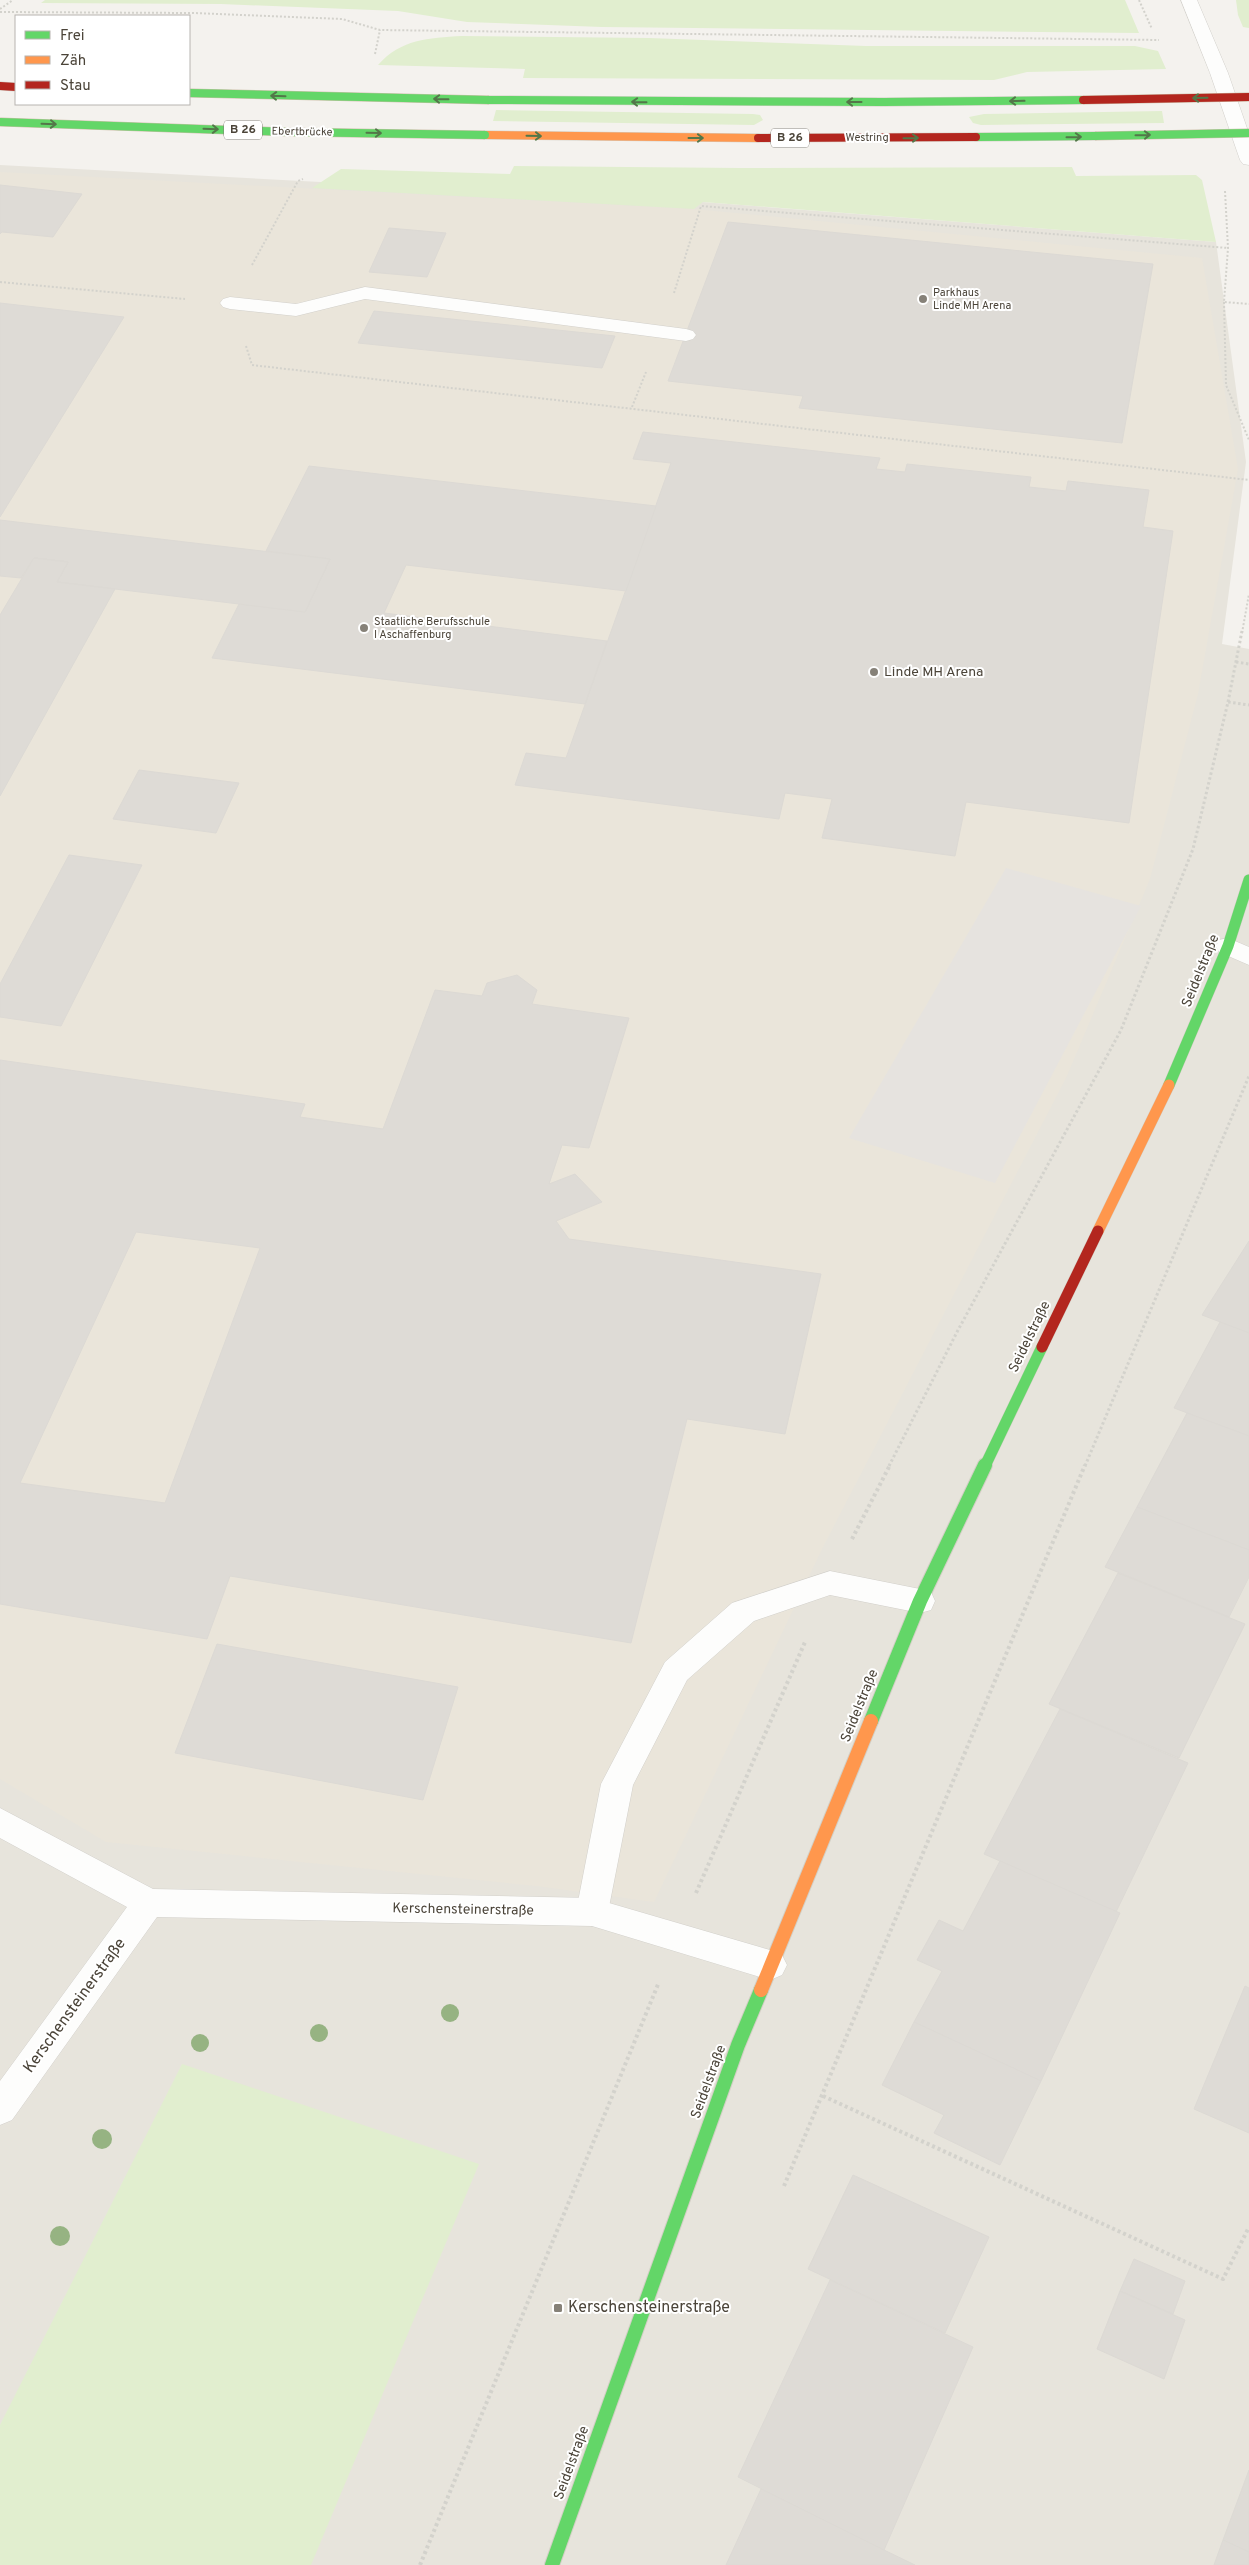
<svg xmlns="http://www.w3.org/2000/svg" width="1249" height="2565" font-family="Overpass,sans-serif">
	<rect width="100%" height="100%" fill="#f4f2ee"/>
	<!-- residential -->
	<path fill="#e7e4dc" d="M0 165 702 202 1216 242 1246 462 1222 644 1249 649V2565H0Z"/>
	<!-- education -->
	<path fill="#eae5da" d="M0 172 694 209 1202 258 1238 469 1198 694 1150 879 1066 1078 822 1549 654 1902 536 1886 106 1842 0 1779Z"/>
	<!-- green -->
	<g fill="#e1eecf">
		<path d="M45 0H1125L1139 33 602 27 467 22 398 11 221 4 41 3Z"/>
		<path d="M1236 0H1249V28L1243 27 1238 15Z"/>
		<path d="M462 36 649 38 866 46H1135L1158 51 1166 69 1027 72 994 80 523 78 525 69 378 65C401 39 428 38 462 36Z"/>
		<path d="M496 110 753 114 760 115 763 120 754 125 493 121Z"/>
		<path d="M1162 111 1164 123 981 125 973 123 969 117 984 114Z"/>
		<path d="M514 166 740 168 1072 167 1076 176 1196 175 1202 180 1216 242 703 202 694 209 312 188 341 169 510 174Z"/>
		<path d="M182 2064 479 2164 311 2565H0V2425Z"/>
	</g>
	<!-- parking -->
	<path fill="#e6e3df" d="M1006 868 1141 906 995 1183 849 1138Z"/>
	<!-- building -->
	<g fill="#dedbd6" stroke="#dcd9d4" fill-rule="evenodd">
		<path d="M0 185 82 194 53 237 2 232 0 234Z"/>
		<path d="M728 222 1153 264 1122 443 799 408 803 396 668 381Z"/>
		<path d="M389 228 446 233 427 277 369 272Z"/>
		<path d="M0 303 124 317 0 517Z"/>
		<path d="M374 311 615 336 602 368 358 343Z"/>
		<path d="M643 432 880 458 876 469 905 472 907 464 1031 477 1029 487 1066 491 1068 481 1149 490 1143 527 1173 531 1129 823 966 802 955 856 822 838 832 799 785 793 779 819 515 785 526 753 566 758 671 463 633 459Z"/>
		<path d="M309 466 656 506 626 591 406 565 384 613 607 641 585 704 212 658 239 604 305 612 330 559 266 551Z"/>
		<path d="M0 520 109 533 330 559 305 612 57 582 68 562 34 558 21 578 0 576Z"/>
		<path d="M34 558 68 562 57 582 115 589 0 796V615Z"/>
		<path d="M139 770 239 783 216 833 113 819Z"/>
		<path d="M69 855 142 865 61 1026 0 1017V984Z"/>
		<path d="M517 975 537 990 532 1004 629 1018 589 1148 562 1145 549 1184 575 1174 602 1202 556 1221 569 1239 821 1274 785 1434 687 1419 631 1643 230 1576 207 1639 0 1604V1060L305 1104 300 1117 383 1129 435 990 482 996 487 983ZM136 1232 260 1248 165 1503 20 1483Z"/>
		<path d="M1249 1241V1333L1202 1315Z"/>
		<path d="M1220 1322 1249 1333V1436L1174 1408Z"/>
		<path d="M1187 1413 1249 1436V1550L1137 1507Z"/>
		<path d="M1137 1507 1249 1550V1577L1229 1617 1105 1567Z"/>
		<path d="M1118 1573 1245 1624 1179 1758 1049 1704Z"/>
		<path d="M217 1644 458 1687 423 1800 175 1753Z"/>
		<path d="M1060 1709 1188 1763 1116 1912 984 1854Z"/>
		<path d="M1000 1861 1120 1913 1041 2081 914 2022 942 1971 917 1960 939 1920 963 1931Z"/>
		<path d="M1245 1986 1249 1988V2133L1194 2109Z"/>
		<path d="M914 2022 1041 2081 1000 2165 934 2133 944 2115 882 2085Z"/>
		<path d="M853 2175 989 2237 945 2333 808 2269Z"/>
		<path d="M1134 2259 1185 2281 1173 2314 1120 2291Z"/>
		<path d="M830 2280 973 2347 884 2550 738 2477Z"/>
		<path d="M1120 2291 1185 2320 1164 2379 1097 2349Z"/>
		<path d="M1249 2470V2552L1223 2540Z"/>
		<path d="M761 2489 884 2550 915 2565H726Z"/>
		<path d="M1223 2540 1249 2552V2565H1214Z"/>
	</g>
	<g fill="none" stroke-linecap="round" stroke-linejoin="round">
		<!-- lane casing -->
		<g stroke="#d2d0cb" stroke-width="1">
			<g id="lane">
				<path d="M365 287 686 329 693 331 696 335 693 339 686 341 365 299 296 316 230 309 223 307 220 303 223 299 230 297 296 304Z"/>
				<path d="M830 1571 920 1589 931 1592 935 1601 931 1610 920 1613 830 1595 754 1621 687 1680 633 1785 608 1912 604 1922 592 1926 580 1922 576 1912 601 1784 665 1662 732 1603Z"/>
			</g>
		</g>
		<!-- street casing -->
		<g stroke="#d2d0cb" stroke-width="1">
			<g id="street">
				<path d="M1181 0H1197L1228 73 1249 134V165L1243 164 1240 160 1210 73Z"/>
				<path d="M1228 938 1249 947V965L1219 952 1216 946 1219 940Z"/>
				<path d="M0 1808 153 1889 592 1898 770 1950 782 1955 787 1965 782 1975 770 1980 592 1926 157 1917 12 2120 0 2125V2081L127 1907 0 1838Z"/>
			</g>
		</g>
		<!-- fast-far2 casing -->
		<g stroke="#d3cfc5" stroke-width="9">
			<g id="fast-far2">
				<path d="M489 100 884 102 1083 100"/>
				<path d="M976 137 1095 136"/>
			</g>
		</g>
		<!-- fast-far1 casing -->
		<g stroke="#d3cfc5" stroke-width="12">
			<g id="fast-far1">
				<path d="M1169 1085 1228 946 1249 880"/>
				<path d="M985 1466 1042 1347"/>
			</g>
		</g>
		<!-- fast casing -->
		<g stroke="#d3cfc5" stroke-width="16">
			<g id="fast">
				<path d="M871 1721 920 1601 985 1465"/>
				<path d="M552 2565 738 2045 761 1990"/>
			</g>
		</g>
		<!-- slow-far2 casing -->
		<g stroke="#d3cfc5" stroke-width="9">
			<path id="slow-far2" d="M485 135 758 138"/>
		</g>
		<!-- slow-far1 casing -->
		<g stroke="#d3cfc5" stroke-width="12">
			<path id="slow-far1" d="M1098 1231 1169 1085"/>
		</g>
		<!-- slow casing -->
		<g stroke="#d3cfc5" stroke-width="16">
			<path id="slow" d="M761 1990 871 1721"/>
		</g>
		<!-- jam-far1 casing -->
		<g stroke="#d3cfc5" stroke-width="9">
			<g id="jam-far1">
				<path d="M0 86 16 87"/>
				<path d="M758 138 976 137"/>
			</g>
		</g>
		<!-- jam casing -->
		<g stroke="#d3cfc5" stroke-width="12">
			<path id="jam" d="M1042 1347 1098 1231"/>
		</g>
		<!-- path-far2 -->
		<g stroke="#d3d2cc" stroke-width="2" stroke-dasharray="2 2" stroke-linecap="butt">
			<path d="M1139 0 1152 29"/>
			<path d="M0 9 13 0"/>
			<path d="M0 12 193 13 342 19 380 30 1159 40"/>
			<path d="M375 54 380 30"/>
			<path d="M1225 191 1228 248 1224 302 1249 304"/>
			<path d="M252 265 298 181 303 179"/>
			<path d="M0 282 185 299"/>
			<path d="M674 293 701 206 1228 248"/>
			<path d="M1224 302 1226 385 1249 440"/>
			<path d="M246 346 252 365 1249 480"/>
			<path d="M632 407 646 372"/>
			<path d="M1242 633 1249 594"/>
		</g>
		<!-- path-far1 -->
		<g stroke="#d3d2cc" stroke-width="3" stroke-dasharray="2.5 2.5" stroke-linecap="butt">
			<path d="M1236 662 1249 664"/>
			<path d="M1228 702 1242 631"/>
			<path d="M889 1466 957 1332 1121 1030 1193 849 1228 702 1249 705"/>
			<path d="M1085 1466 1249 1076"/>
		</g>
		<!-- path -->
		<g stroke="#d3d2cc" stroke-width="4" stroke-dasharray="3 3" stroke-linecap="butt">
			<path d="M852 1539 890 1465"/>
			<path d="M696 1893 805 1642"/>
			<path d="M823 2096 1223 2279 1249 2227"/>
			<path d="M784 2186 1085 1465"/>
			<path d="M420 2565 659 1982"/>
		</g>
		<!-- lane -->
		<use href="#lane" fill="#fdfdfc" fill-rule="evenodd"/>
		<!-- street -->
		<use href="#street" fill="#fdfdfc" fill-rule="evenodd"/>
		<!-- fast-far2 -->
		<use href="#fast-far2" stroke="#63d668" stroke-width="8"/>
		<!-- fast-far1 -->
		<use href="#fast-far1" stroke="#63d668" stroke-width="11"/>
		<!-- fast -->
		<use href="#fast" stroke="#63d668" stroke-width="14"/>
		<!-- slow-far2 -->
		<use href="#slow-far2" stroke="#ff974d" stroke-width="8"/>
		<!-- slow-far1 -->
		<use href="#slow-far1" stroke="#ff974d" stroke-width="11"/>
		<!-- slow -->
		<use href="#slow" stroke="#ff974d" stroke-width="14"/>
		<!-- jam-far1 -->
		<use href="#jam-far1" stroke="#b3261e" stroke-width="8"/>
		<!-- jam -->
		<use href="#jam" stroke="#b3261e" stroke-width="11"/>
		<!-- fast-bridge casing -->
		<g stroke="#ccbfa9" stroke-width="9" stroke-linecap="butt">
			<g id="fast-bridge">
				<path d="M189 93 489 100"/>
				<path d="M0 122 288 132 485 135"/>
				<path d="M1095 136 1249 133"/>
			</g>
		</g>
		<!-- jam-bridge casing -->
		<g stroke="#ccbfa9" stroke-width="9" stroke-linecap="butt">
			<path id="jam-bridge" d="M1083 100 1249 97"/>
		</g>
		<!-- fast-bridge -->
		<use href="#fast-bridge" stroke="#63d668" stroke-width="8"/>
		<!-- jam-bridge -->
		<use href="#jam-bridge" stroke="#b3261e" stroke-width="8"/>
	</g>
	<!-- trees -->
	<g fill="#96b382">
		<circle cx="450" cy="2013" r="9"/>
		<circle cx="319" cy="2033" r="9"/>
		<circle cx="200" cy="2043" r="9"/>
		<circle cx="102" cy="2139" r="10"/>
		<circle cx="60" cy="2236" r="10"/>
	</g>
	<!-- one-way arrows -->
	<defs><path id="oneway-shaft" d="M-6 0H5M1.5-3L5.5 0L1.5 3" fill="none" stroke-width="1.6" stroke-linecap="round" stroke-linejoin="round" transform="scale(1.25)"/></defs>
	<g stroke="#537749">
		<use href="#oneway-shaft" transform="translate(278 96) rotate(-178)"/>
		<use href="#oneway-shaft" transform="translate(1200 98) rotate(179)"/>
		<use href="#oneway-shaft" transform="translate(441 99) rotate(-179)"/>
		<use href="#oneway-shaft" transform="translate(1017 101) rotate(179)"/>
		<use href="#oneway-shaft" transform="translate(639 102) rotate(-179)"/>
		<use href="#oneway-shaft" transform="translate(854 102) rotate(-180)"/>
		<use href="#oneway-shaft" transform="translate(49 124) rotate(2)"/>
		<use href="#oneway-shaft" transform="translate(211 129) rotate(2)"/>
		<use href="#oneway-shaft" transform="translate(374 133) rotate(1)"/>
		<use href="#oneway-shaft" transform="translate(1143 135) rotate(-1)"/>
		<use href="#oneway-shaft" transform="translate(534 136) rotate(1)"/>
		<use href="#oneway-shaft" transform="translate(1074 137) rotate(-1)"/>
		<use href="#oneway-shaft" transform="translate(696 138)"/>
		<use href="#oneway-shaft" transform="translate(911 138) rotate(-1)"/>
	</g>
	<!-- markers -->
	<g fill="#868178" stroke="#fff" stroke-width="2">
		<circle cx="923" cy="299" r="5"/>
		<circle cx="364" cy="628" r="5"/>
		<circle cx="874" cy="672" r="5"/>
		<rect x="553" y="2303" width="10" height="10" rx="2.5"/>
	</g>
	<g text-anchor="middle" dominant-baseline="central" stroke-width="4" stroke-linejoin="round" paint-order="stroke">
		<!-- far-street labels -->
		<g font-size="11" fill="#4b4439" stroke="#fff">
			<text transform="translate(302 132) rotate(1)">Ebertbrücke</text>
			<text x="867" y="138">Westring</text>
		</g>
		<!-- far-poi labels -->
		<g font-size="11" fill="#4b4439" stroke="#fff" text-anchor="start">
			<text x="933" y="293">Parkhaus<tspan x="933" dy="13">Linde MH Arena</tspan></text>
			<text x="374" y="622">Staatliche Berufsschule<tspan x="374" dy="13">I Aschaffenburg</tspan></text>
		</g>
		<!-- shield labels -->
		<g fill="#fff" stroke="#817c74" stroke-width="1">
			<rect x="224" y="120.5" width="38" height="19" rx="4"/>
			<rect x="771" y="128.5" width="38" height="19" rx="4"/>
		</g>
		<g font-size="12" font-weight="bold" fill="#4b4439">
			<text x="243" y="130">B 26</text>
			<text x="790" y="138">B 26</text>
		</g>
		<!-- poi labels -->
		<g font-size="14" fill="#4b4439" stroke="#fff" text-anchor="start">
			<text x="884" y="672">Linde MH Arena</text>
		</g>
		<!-- street labels -->
		<g font-size="14" fill="#4b4439" stroke="#fff">
			<text transform="translate(1201 971) rotate(-68)">Seidelstraße</text>
			<text transform="translate(1030 1337) rotate(-64)">Seidelstraße</text>
			<text transform="translate(860 1706) rotate(-68)">Seidelstraße</text>
			<text transform="translate(463 1910) rotate(1)">Kerschensteinerstraße</text>
			<text transform="translate(709 2082) rotate(-70)">Seidelstraße</text>
			<text transform="translate(572 2463) rotate(-70)">Seidelstraße</text>
		</g>
		<!-- near-street labels -->
		<g font-size="16" fill="#4b4439" stroke="#fff">
			<text transform="translate(75 2006) rotate(-54)">Kerschensteinerstraße</text>
		</g>
		<!-- near-poi labels -->
		<g font-size="16" fill="#4b4439" stroke="#fff" text-anchor="start">
			<text x="568" y="2308">Kerschensteinerstraße</text>
		</g>
	</g>
	<!-- legend -->
	<rect x="15" y="15" width="175" height="90" fill="#ffffff" stroke="#b7b4b0"/>
	<rect x="25" y="31" width="25" height="8" fill="#63d668" stroke="#b7b4b0"/>
	<text x="60" y="40" font-size="15" fill="#4b4439">Frei</text>
	<rect x="25" y="56" width="25" height="8" fill="#ff974d" stroke="#b7b4b0"/>
	<text x="60" y="65" font-size="15" fill="#4b4439">Zäh</text>
	<rect x="25" y="81" width="25" height="8" fill="#b3261e" stroke="#b7b4b0"/>
	<text x="60" y="90" font-size="15" fill="#4b4439">Stau</text>
</svg>
